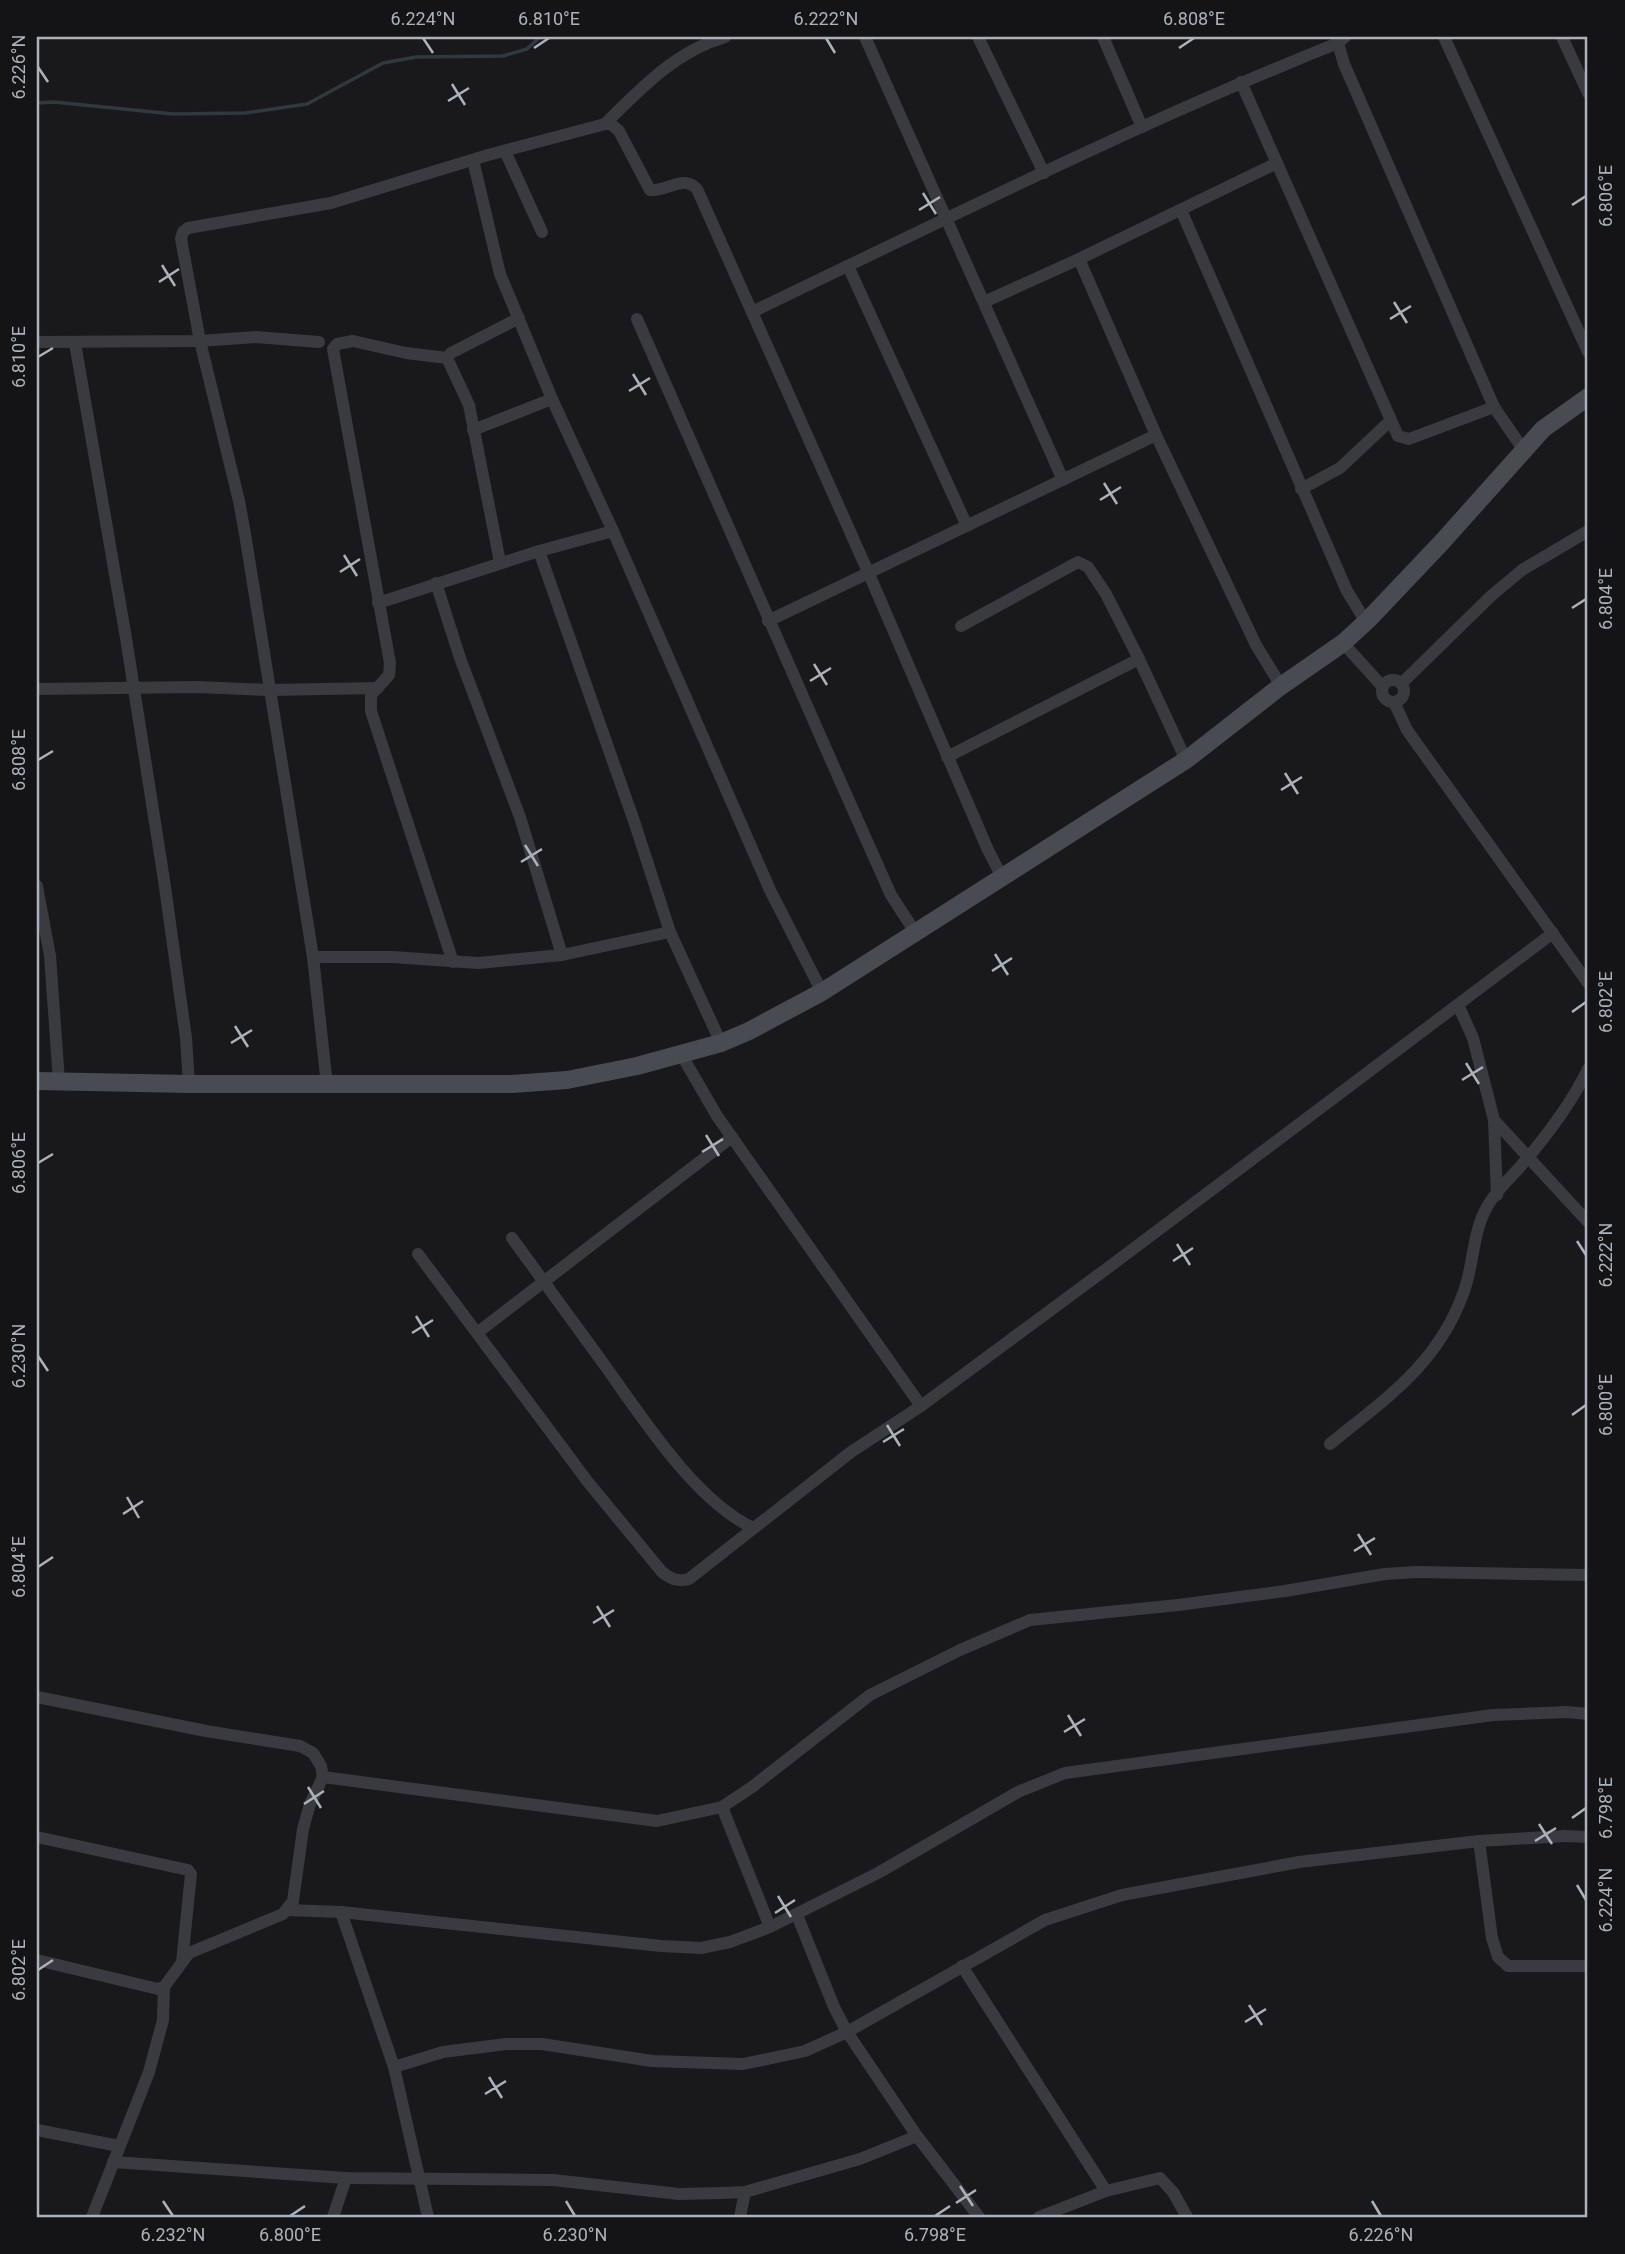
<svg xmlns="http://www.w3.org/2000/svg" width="1625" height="2254" font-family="Roboto,sans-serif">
	<rect width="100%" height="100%" fill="#19191b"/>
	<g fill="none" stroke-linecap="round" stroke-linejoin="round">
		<!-- stream -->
		<path stroke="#2e3a40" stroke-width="3.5" d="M37 103 54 102 173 114 245 113 307 104 383 63 416 57 503 56 527 49 540 37"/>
		<!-- street -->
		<g stroke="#3a3b40" stroke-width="12">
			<path d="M865 37 1063 480"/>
			<path d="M978 37 1044 173"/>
			<path d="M1103 37 1142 127"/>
			<path d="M1345 37 1338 43 1344 64 1494 407 1525 452"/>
			<path d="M1444 37 1588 352"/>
			<path d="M1562 37 1588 93"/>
			<path d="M1241 82 1398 436 1409 439 1494 407"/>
			<path d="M605 124C640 89 676 51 725 37"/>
			<path d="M505 151 542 232"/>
			<path d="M473 160 500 274 552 399 613 531 770 890 822 992"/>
			<path d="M1181 210 1347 591 1366 622"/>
			<path d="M1079 259 1156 435 1256 645 1281 686"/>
			<path d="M848 266 967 526"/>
			<path d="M984 302 1079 259 1277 163"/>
			<path d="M752 312C946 219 1138 123 1338 43"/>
			<path d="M637 319 841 783 891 895 915 932"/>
			<path d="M37 342 200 341 256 337 319 342"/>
			<path d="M75 343 126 638 164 880 186 1038 189 1084"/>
			<path d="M447 358 406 353 353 341 337 344 333 349 390 663 389 675 371 695V711L453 962"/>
			<path d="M473 430 552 399"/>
			<path d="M1301 489 1340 468 1390 421"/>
			<path d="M613 531 539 551 635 824 670 932 721 1043"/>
			<path d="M500 562 469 405 447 358 451 353 519 318"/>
			<path d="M436 583 460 658 520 817 562 955"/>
			<path d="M378 603 539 551"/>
			<path d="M768 621 1156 435"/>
			<path d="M961 626 1078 562 1088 567 1106 594 1139 659 1186 760"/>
			<path d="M1343 643 1383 687"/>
			<circle cx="1393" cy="691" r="11"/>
			<path d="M1402 683 1491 596 1522 570 1588 531"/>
			<path d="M37 689 197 687 269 690 378 688"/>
			<path d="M1394 702 1407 730 1588 983"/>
			<path d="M947 757 1139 659"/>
			<path d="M37 886 50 956 59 1081"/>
			<path d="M313 957H393L478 963 562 955 670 932"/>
			<path d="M1458 1005 1473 1038 1494 1120 1497 1195"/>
			<path d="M681 1054 717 1116 921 1406"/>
			<path d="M327 1085 313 957 245 534 239 501 200 341 181 239 183 232 188 228 331 203 488 155 605 124H611L619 131 650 190C667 192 683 174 697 189L869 574 988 850 1002 877"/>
			<path d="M1494 1120 1588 1222"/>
			<path d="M512 1238C543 1281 575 1324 606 1367 643 1419 695 1500 753 1528"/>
			<path d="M418 1254 588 1482 662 1572C671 1579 677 1582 689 1579L851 1452 921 1406 1113 1264 1553 933"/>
			<path d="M477 1333 732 1137"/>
			<path d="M1330 1444C1386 1398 1437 1365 1463 1294 1474 1266 1472 1233 1487 1207 1496 1190 1513 1176 1525 1161 1548 1134 1573 1100 1588 1069"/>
			<path d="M37 1697 206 1731 300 1746 313 1753 321 1766 323 1777 310 1804 303 1829 293 1901 283 1914 189 1953 164 1987 158 1989 37 1960"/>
			<path d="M323 1777 657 1821 722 1807 752 1787 870 1695 960 1650 1030 1620 1178 1605 1285 1591 1385 1574 1416 1572 1588 1575"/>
			<path d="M722 1807 770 1927"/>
			<path d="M37 1837 188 1870 191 1874 182 1962"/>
			<path d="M1479 1841 1492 1938 1498 1957 1508 1966H1588"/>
			<path d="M287 1910 341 1912 661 1946 701 1948 730 1942 770 1927 878 1873 1018 1792 1065 1773 1493 1715 1567 1712 1588 1714"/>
			<path d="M341 1912 394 2067 428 2217"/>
			<path d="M797 1915 834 2007 847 2032 917 2136 979 2217"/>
			<path d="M962 1966 1106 2191 1039 2217"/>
			<path d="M394 2067 443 2052 506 2044H542L652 2061 743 2064 805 2051 847 2032 1045 1920 1122 1895 1299 1862 1479 1841 1565 1836 1588 1837"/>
			<path d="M37 2130 119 2146"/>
			<path d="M113 2162 346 2178 553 2180 679 2194 722 2193 745 2192 860 2159 917 2136"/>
			<path d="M1106 2191 1160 2178 1173 2192 1187 2217"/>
			<path d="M92 2217 149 2072 163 2020 164 1987"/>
			<path d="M333 2217 346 2178"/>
			<path d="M740 2217 745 2192"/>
		</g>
		<!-- secondary -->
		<path stroke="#484b51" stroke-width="18" d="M37 1081 189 1084H512L567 1080 637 1066 721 1043 749 1031 822 992 1186 760 1281 686 1343 643 1368 620 1442 542 1543 429 1588 397"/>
	</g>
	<!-- ticks -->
	<path fill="none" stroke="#abb2bb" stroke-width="2.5" d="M423 38 433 53M826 38 835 53M534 48 549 38M1179 48 1194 38M38 67 48 82M452 84 465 105M448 101 469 88M923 193 936 214M1572 205 1586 196M919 210 940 197M162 265 175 286M159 282 179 269M1394 302 1407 323M1390 319 1411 306M38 357 53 348M633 374 646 395M629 391 650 378M1104 483 1117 504M1100 500 1121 487M344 555 357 576M340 572 360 559M1572 608 1586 599M814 664 827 685M810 681 831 668M38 760 53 751M1285 773 1298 794M1281 790 1302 777M525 845 538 866M521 862 542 849M995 954 1008 975M992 971 1012 958M1572 1012 1586 1002M235 1026 248 1047M231 1043 252 1030M1466 1063 1479 1084M1462 1080 1483 1067M706 1135 719 1156M702 1152 723 1139M38 1163 53 1154M1577 1241 1586 1255M1177 1244 1190 1265M1173 1261 1193 1248M416 1316 429 1337M412 1333 433 1320M38 1356 48 1371M1572 1415 1586 1405M887 1425 900 1446M883 1442 904 1429M127 1497 139 1518M123 1514 143 1501M1358 1534 1371 1555M1354 1551 1375 1538M38 1567 53 1557M597 1606 610 1627M593 1623 614 1610M1068 1715 1081 1736M1064 1732 1085 1719M308 1787 321 1808M304 1804 324 1791M1572 1818 1586 1808M1539 1824 1552 1844M1535 1841 1556 1828M1577 1885 1586 1900M778 1896 791 1917M775 1913 795 1900M38 1970 53 1960M1249 2005 1262 2025M1245 2022 1266 2009M489 2077 502 2098M485 2094 506 2081M960 2186 973 2206M163 2201 173 2216M566 2201 575 2216M1372 2201 1381 2216M956 2203 976 2190M290 2216 305 2206M935 2216 950 2206"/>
	<!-- border -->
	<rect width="1625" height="2254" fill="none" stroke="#141416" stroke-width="77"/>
	<rect x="38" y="38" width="1548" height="2178" fill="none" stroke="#abb2bb" stroke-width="2.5"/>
	<g font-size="18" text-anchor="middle" fill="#abb2bb">
		<text x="423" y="25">6.224°N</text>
		<text x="549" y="25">6.810°E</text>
		<text x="826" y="25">6.222°N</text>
		<text x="1194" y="25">6.808°E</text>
		<text transform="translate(19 67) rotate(-90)" y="6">6.226°N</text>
		<text transform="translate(1606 196) rotate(-90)" y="6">6.806°E</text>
		<text transform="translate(19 357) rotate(-90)" y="6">6.810°E</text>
		<text transform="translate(1606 599) rotate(-90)" y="6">6.804°E</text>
		<text transform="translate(19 760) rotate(-90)" y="6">6.808°E</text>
		<text transform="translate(1606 1002) rotate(-90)" y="6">6.802°E</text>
		<text transform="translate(19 1163) rotate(-90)" y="6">6.806°E</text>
		<text transform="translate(1606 1255) rotate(-90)" y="6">6.222°N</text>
		<text transform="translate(19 1356) rotate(-90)" y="6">6.230°N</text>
		<text transform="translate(1606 1405) rotate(-90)" y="6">6.800°E</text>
		<text transform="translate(19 1567) rotate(-90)" y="6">6.804°E</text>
		<text transform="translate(1606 1808) rotate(-90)" y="6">6.798°E</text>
		<text transform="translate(1606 1900) rotate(-90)" y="6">6.224°N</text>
		<text transform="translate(19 1970) rotate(-90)" y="6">6.802°E</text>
		<text x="173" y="2241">6.232°N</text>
		<text x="290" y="2241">6.800°E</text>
		<text x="575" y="2241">6.230°N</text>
		<text x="935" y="2241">6.798°E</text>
		<text x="1381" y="2241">6.226°N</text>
	</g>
</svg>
